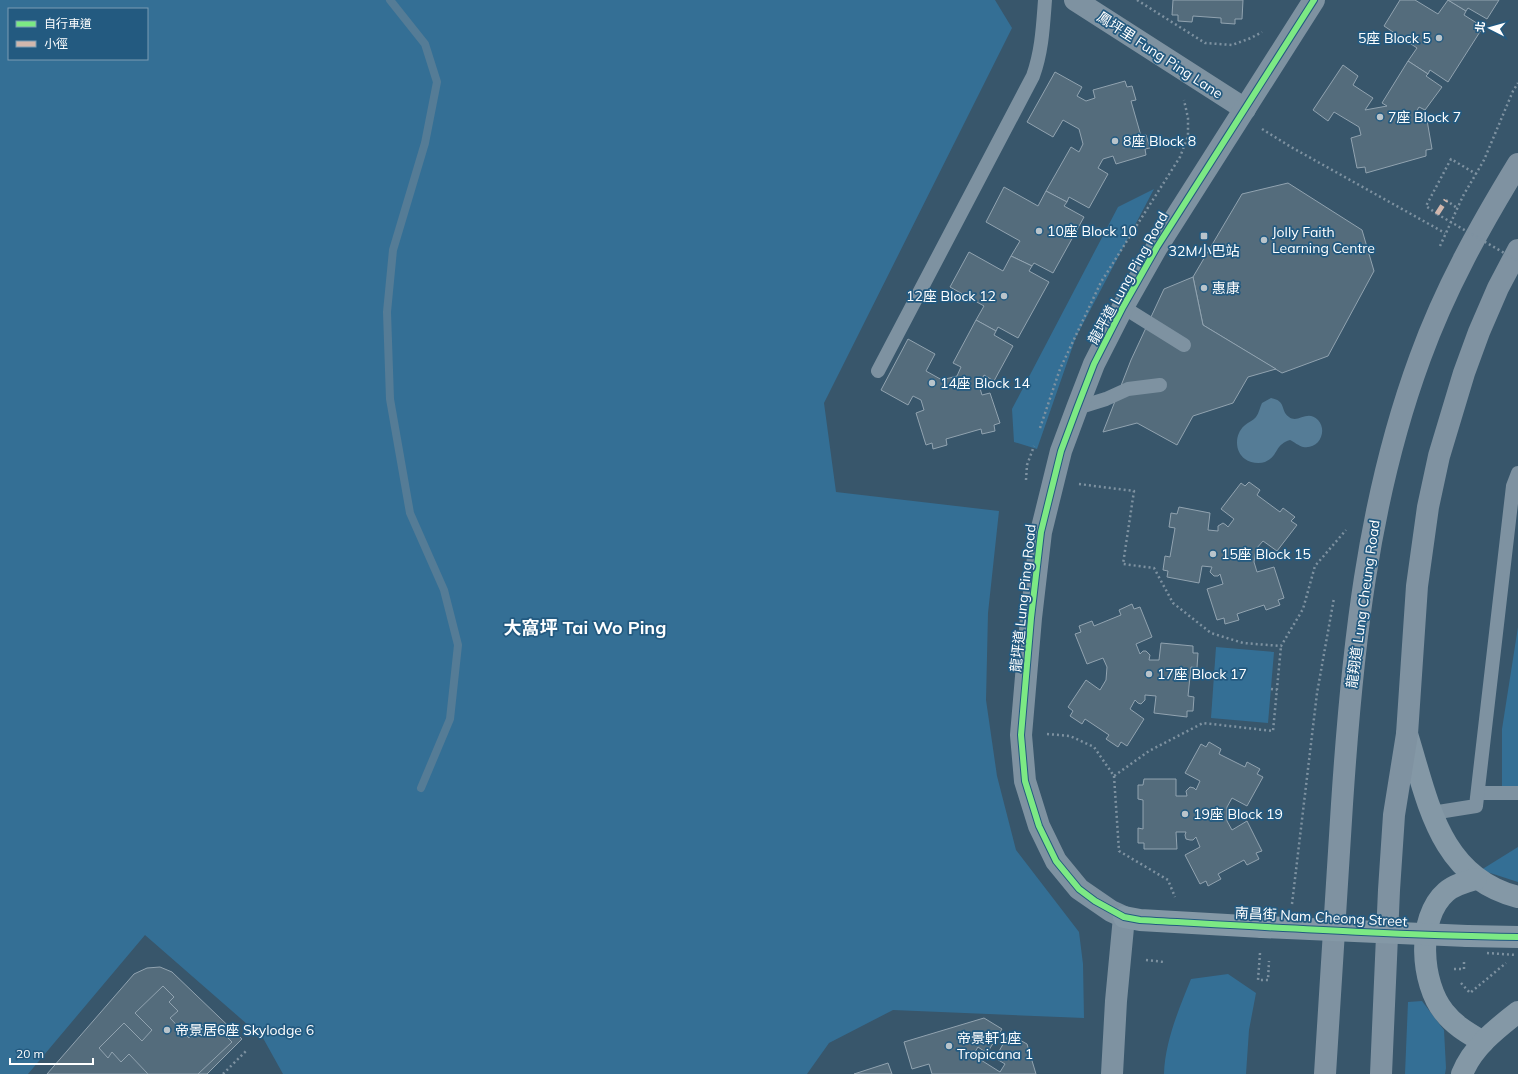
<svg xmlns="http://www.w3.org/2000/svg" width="1518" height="1074" font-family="Mulish,'Noto Sans TC',sans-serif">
	<rect width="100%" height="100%" fill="#38566b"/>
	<!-- green -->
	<g fill="#346f95" fill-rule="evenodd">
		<path d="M0 0H995L1012 28 824 403 836 492 999 511 988 613 986 700 997 776 1016 850 1079 932 1083 964 1084 1018 893 1010 829 1043 807 1074H283L263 1038 145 935 28 1074H0ZM9 9H147V59H9Z"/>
		<path d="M1154 189 1076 337 1037 449 1014 442 1012 409 1118 207Z"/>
		<path d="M1518 627V798H1502V729Z"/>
		<path d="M1216 647 1274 652 1268 723 1211 718Z"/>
		<path d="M1518 847V882L1481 870Z"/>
		<path d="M1228 974 1256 993 1249 1030 1246 1074H1164C1165 1041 1179 1009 1191 979Z"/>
		<path d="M1422 1001 1444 1030 1446 1068 1445 1074H1405L1408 1002Z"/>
	</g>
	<!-- water -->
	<path fill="#557c96" d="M1271 398C1287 401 1280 411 1289 417 1298 424 1307 409 1318 420 1328 431 1319 450 1303 447 1299 446 1294 442 1290 440 1274 445 1279 456 1265 462 1259 464 1250 463 1245 459 1234 451 1235 434 1244 426 1248 422 1253 421 1256 417 1259 413 1260 407 1262 403Z"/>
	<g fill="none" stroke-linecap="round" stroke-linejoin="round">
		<!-- stream -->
		<path stroke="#557c96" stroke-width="8" d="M390 0 425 44 437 82 425 143 393 250 387 312 390 399 410 513 444 590 458 645 450 719 421 788"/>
	</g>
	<!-- building -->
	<g fill="#546c7c" stroke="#91a3b0">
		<path d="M1173 0H1243L1242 19H1235V24L1221 23V18L1193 16 1192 22 1178 21V15H1172Z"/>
		<path d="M1400 0H1415L1438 14 1448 0 1466 11 1464 15 1483 27 1448 82 1430 70 1428 74 1408 61 1417 48 1384 26Z"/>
		<path d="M1448 0H1499L1487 19 1468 8 1466 11Z"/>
		<path d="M1408 61 1428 74 1426 76 1442 87 1425 110 1419 107 1415 114 1421 121 1427 120 1432 149 1426 150V156L1366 173 1365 167 1357 168 1351 138 1361 135 1359 127 1334 112 1328 121 1313 110 1343 65 1358 76 1353 85 1373 98 1365 110 1387 106 1382 103Z"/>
		<path d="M1055 72 1082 87 1077 96 1086 101 1095 98 1093 90 1125 81 1127 87 1132 86 1136 100 1131 101 1141 136 1146 135 1150 148 1145 149 1146 155 1116 164 1113 156 1103 159 1098 168 1108 174 1089 208 1069 197 1067 202 1046 191 1071 147 1079 152 1083 144 1079 129 1063 120 1053 137 1027 122Z"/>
		<path d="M1288 183 1362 230 1374 271 1328 356 1282 373 1203 325 1193 277 1242 194Z"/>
		<path d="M1004 187 1038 206 1046 191 1067 202 1064 206 1084 217 1053 273 1034 263 1032 266 1011 256 1020 241 986 222Z"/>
		<path d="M969 252 1003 271 1011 256 1032 266 1029 271 1049 282 1018 338 998 327 996 331 976 320 984 306 950 287Z"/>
		<path d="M1193 277 1203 325 1276 369 1248 377 1233 403 1193 416 1177 445 1137 423 1103 432 1131 360 1164 289Z"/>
		<path d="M976 320 996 331 994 335 1013 346 994 381 984 375 979 385 982 395 990 393 1000 423 994 425 995 431 982 434 981 429 946 439 947 445 933 449 932 443 926 445 916 413 924 410 921 400 913 396 908 405 881 390 908 339 935 354 926 371 942 380 957 376 961 367 953 363Z"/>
		<path d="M1249 482 1260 490 1257 495 1280 512 1283 508 1295 517 1291 521 1297 525 1277 551 1263 541 1256 549 1254 562 1257 572 1274 567 1284 598 1278 600 1280 605 1266 610 1264 605 1237 614 1239 620 1225 624 1224 618 1217 620 1207 589 1223 584 1220 574 1218 576H1214L1210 572 1212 567 1202 566 1199 583 1167 577 1168 571 1163 570 1165 556 1170 557 1175 528 1169 527 1171 513 1177 514 1179 507 1210 513 1208 530 1218 531V526L1223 523 1226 525 1228 527 1234 519 1221 509 1241 483 1245 486Z"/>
		<path d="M1132 604 1134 609 1140 607 1152 637 1136 644 1140 654 1143 651H1146L1150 655 1149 660H1159L1161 643 1193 646V653H1198L1197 668 1191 667 1188 696 1194 697 1193 711H1187V717L1154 713 1156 696 1145 695V700L1141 704 1138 703 1135 700 1130 709 1144 719 1127 746 1121 742 1118 747 1106 739 1109 735 1085 719 1082 724 1070 716 1073 711 1068 707 1086 680 1100 690 1106 680 1107 667 1103 658 1087 664 1075 634 1081 632 1079 626 1092 621 1094 626 1121 615 1119 610Z"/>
		<path d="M1209 742 1221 749 1219 754 1245 767 1247 762 1260 769 1257 774 1263 777 1247 806 1232 798 1227 807V821L1232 830 1247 821 1262 851 1256 853 1259 859 1247 865 1244 860 1218 874 1221 879 1208 886 1206 881 1200 884 1185 855 1200 847 1196 837 1193 840H1190L1186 839 1185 835 1186 832H1176L1177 849H1144V843H1138V828L1143 829V800L1138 799V785H1143L1144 779H1176V796H1187L1186 791 1190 787 1194 788 1196 790 1200 781 1185 773 1201 744 1206 747Z"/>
		<path d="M160 967 172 972 242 1039 207 1074H47L134 974 147 968Z"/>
		<path d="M163 986 174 997 169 1002 178 1011 170 1018 189 1038 202 1025 213 1036 219 1029 232 1042 198 1074H148L129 1054 121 1062 112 1052 108 1058 99 1048 124 1023 142 1041 152 1030 135 1013Z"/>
		<path d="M984 1018 1002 1029 987 1053 978 1047 973 1055 1000 1072 1005 1064 995 1058 1009 1034 1027 1044 1036 1074H932L929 1064 912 1069 904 1042Z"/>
		<path d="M888 1063 892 1074H854Z"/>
	</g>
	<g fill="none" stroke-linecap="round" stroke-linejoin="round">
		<!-- path -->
		<g stroke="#7e92a1" stroke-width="2.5" stroke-dasharray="2 3" stroke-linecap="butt">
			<path d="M1137 0 1205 43 1232 45 1251 38 1262 32"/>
			<path d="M1262 129 1291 147 1445 233"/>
			<path d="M1446 200 1457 208"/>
			<path d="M1437 214 1426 206 1451 159 1476 174"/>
			<path d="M1440 246 1463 196 1484 160 1513 91 1518 83"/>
			<path d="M1040 428 1060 369 1101 282 1180 157 1188 136V118L1184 100"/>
			<path d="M1026 480 1027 465 1034 446"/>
			<path d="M1079 484 1134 491 1123 564 1154 568 1173 603 1211 633 1243 643 1281 646 1303 609 1315 566 1346 530"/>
			<path d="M1271 689 1277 690"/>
			<path d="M1047 734 1070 736 1094 747 1114 776 1149 751 1203 723 1273 731 1281 646"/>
			<path d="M1114 776 1119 851 1168 880 1175 897"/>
			<path d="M1292 904 1317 693 1334 598"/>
			<path d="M1260 953 1258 980H1268L1269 961"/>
			<path d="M1146 960 1164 962"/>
			<path d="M1454 969H1464V961"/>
			<path d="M1461 983 1470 993 1506 963"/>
			<path d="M223 1074 246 1051"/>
		</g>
		<!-- lane -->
		<g stroke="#7e92a1" stroke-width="14">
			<path d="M1123 307 1184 345"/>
			<path d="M878 371 1033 76C1042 51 1043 26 1045 0"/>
			<path d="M1077 408 1106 399 1128 389 1160 385"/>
			<path d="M1478 793H1518"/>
			<path d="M1432 813 1476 806 1513 486 1518 473"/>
		</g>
		<!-- street -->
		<g stroke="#7e92a1" stroke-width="22">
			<path d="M1075 0 1245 109"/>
			<path d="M1112 1074 1116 1001 1124 917 1111 911 1079 889 1056 861 1039 826 1025 781 1021 735 1031 618 1041 532 1061 451 1077 408 1094 364 1123 307 1157 247 1314 0"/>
		</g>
		<!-- secondary -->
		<g stroke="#8498a6" stroke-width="22">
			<path d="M1407 734C1428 801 1439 877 1518 897"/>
			<path d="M1476 879C1465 882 1454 885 1446 892 1416 918 1421 984 1444 1012 1455 1026 1468 1033 1483 1042"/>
			<path d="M1124 917 1140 920 1262 927"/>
			<path d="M1467 936 1518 937"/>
			<path d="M1462 1074C1472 1048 1496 1029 1518 1012"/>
		</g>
		<!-- highway -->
		<g stroke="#7f92a1" stroke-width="22">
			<path d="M1325 1074C1331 984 1336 894 1342 804 1352 653 1367 502 1420 358 1445 289 1480 226 1518 164"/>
			<path d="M1381 1074 1389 890 1394 815 1407 734 1417 586 1428 507 1439 456 1464 373 1479 332 1498 288 1518 250"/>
		</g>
		<!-- path-bridge -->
		<g stroke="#7e92a1" stroke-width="2.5" stroke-dasharray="2 3" stroke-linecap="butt">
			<path d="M1437 214 1518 261"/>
			<path d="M1487 953 1516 955"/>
		</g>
		<!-- secondary-bridge -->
		<path stroke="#8498a6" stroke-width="22" d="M1262 927 1467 936"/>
		<!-- quiet -->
		<path stroke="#d1b7ad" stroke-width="5" stroke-dasharray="10 5" stroke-linecap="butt" d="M1437 214 1446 200"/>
		<!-- cycleway casing -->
		<g stroke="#235a80" stroke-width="8">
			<path id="cycleway" d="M1314 0 1157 247 1123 307 1094 364 1077 408 1061 451 1041 532 1031 618 1021 735 1025 781 1039 826 1056 861 1079 889 1095 901 1124 917 1140 920C1266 927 1392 935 1518 937"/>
		</g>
		<!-- cycleway -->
		<use href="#cycleway" stroke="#7ce984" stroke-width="6"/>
	</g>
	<!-- markers -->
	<g fill="#b9c4cb" stroke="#235a80" stroke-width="1.5">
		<circle cx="1439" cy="38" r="4"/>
		<circle cx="1380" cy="117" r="4"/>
		<circle cx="1115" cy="141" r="4"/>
		<circle cx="1039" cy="231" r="4"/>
		<rect x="1200" y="232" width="8" height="8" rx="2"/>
		<circle cx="1264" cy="240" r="4"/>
		<circle cx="1204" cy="288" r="4"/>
		<circle cx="1004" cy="296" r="4"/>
		<circle cx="932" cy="383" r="4"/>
		<circle cx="1213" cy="554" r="4"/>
		<circle cx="1149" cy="674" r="4"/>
		<circle cx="1185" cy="814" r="4"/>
		<circle cx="167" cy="1030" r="4"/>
		<circle cx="949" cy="1046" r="4"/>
	</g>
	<g text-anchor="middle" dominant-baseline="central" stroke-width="3.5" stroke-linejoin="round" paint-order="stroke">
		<!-- poi labels -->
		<g font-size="14" fill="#fff" stroke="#235a80" text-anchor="start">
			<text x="1431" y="38" text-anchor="end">5座 Block 5</text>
			<text x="1388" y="117">7座 Block 7</text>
			<text x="1123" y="141">8座 Block 8</text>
			<text x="1047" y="231">10座 Block 10</text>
			<text x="1272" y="232">Jolly Faith<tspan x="1272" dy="16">Learning Centre</tspan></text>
			<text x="1204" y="251" text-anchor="middle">32M小巴站</text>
			<text x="1212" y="288">惠康</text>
			<text x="996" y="296" text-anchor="end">12座 Block 12</text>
			<text x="940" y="383">14座 Block 14</text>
			<text x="1221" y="554">15座 Block 15</text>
			<text x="1157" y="674">17座 Block 17</text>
			<text x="1193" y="814">19座 Block 19</text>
			<text x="175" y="1030">帝景居6座 Skylodge 6</text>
			<text x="957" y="1038">帝景軒1座<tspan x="957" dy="16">Tropicana 1</tspan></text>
		</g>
		<!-- street labels -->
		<g font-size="14" fill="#fff" stroke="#235a80">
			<text transform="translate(1160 55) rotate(33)">鳳坪里 Fung Ping Lane</text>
			<text transform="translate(1128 278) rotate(-61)">龍坪道 Lung Ping Road</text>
			<text transform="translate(1023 598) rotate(-84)">龍坪道 Lung Ping Road</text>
			<text transform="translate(1363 604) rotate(-82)">龍翔道 Lung Cheung Road</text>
			<text transform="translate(1321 917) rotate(3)">南昌街 Nam Cheong Street</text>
		</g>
		<!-- district labels -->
		<g font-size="18" font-weight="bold" fill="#fff" stroke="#235a80">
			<text x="585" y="627">大窩坪 Tai Wo Ping</text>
		</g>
	</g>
	<!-- legend -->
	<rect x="8" y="8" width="140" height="52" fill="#235a80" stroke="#7b9cb3"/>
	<rect x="16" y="21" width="20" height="6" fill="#7ce984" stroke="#7b9cb3"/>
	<text x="44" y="28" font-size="12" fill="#ffffff">自行車道</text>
	<rect x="16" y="41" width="20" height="6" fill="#d1b7ad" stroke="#7b9cb3"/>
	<text x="44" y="48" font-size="12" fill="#ffffff">小徑</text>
	<!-- north arrow -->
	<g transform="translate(1490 28) rotate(276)" stroke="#235a80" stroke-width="3" paint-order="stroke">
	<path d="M0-3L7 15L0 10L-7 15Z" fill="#ffffff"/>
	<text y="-6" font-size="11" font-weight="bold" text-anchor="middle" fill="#ffffff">北</text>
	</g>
	<!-- scale -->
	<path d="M10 1058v6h83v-6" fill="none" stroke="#ffffff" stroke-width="2"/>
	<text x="16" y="1058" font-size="12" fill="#ffffff" stroke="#235a80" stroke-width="3" paint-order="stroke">20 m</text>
</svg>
